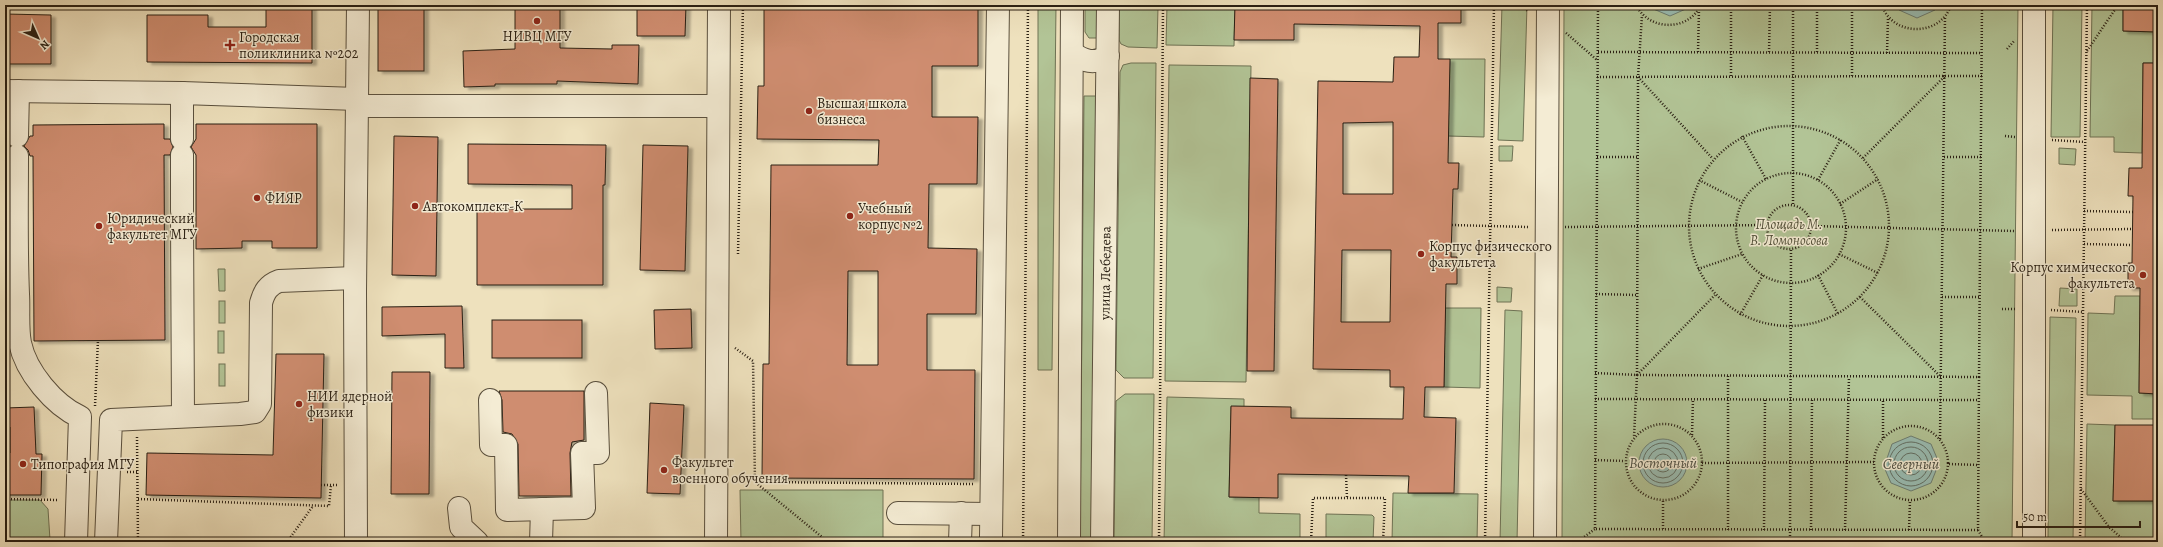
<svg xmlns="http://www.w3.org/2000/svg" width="2163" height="547" font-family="Alegreya,serif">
	<defs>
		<filter id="shadow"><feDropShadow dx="4.5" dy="2.5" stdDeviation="1" flood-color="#0004"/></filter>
	</defs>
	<rect width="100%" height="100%" fill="#eee1bd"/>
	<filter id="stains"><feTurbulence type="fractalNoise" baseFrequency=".005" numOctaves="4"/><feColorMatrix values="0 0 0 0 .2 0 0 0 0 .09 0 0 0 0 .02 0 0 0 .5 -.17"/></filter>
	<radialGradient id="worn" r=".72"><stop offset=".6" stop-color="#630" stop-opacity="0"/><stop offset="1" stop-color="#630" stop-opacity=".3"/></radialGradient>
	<!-- green -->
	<g fill="#b2c496" stroke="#6e7254">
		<path d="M1038 5H1056L1052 370H1038Z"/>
		<path d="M1085 5H1101L1099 35 1096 38H1089L1085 32Z"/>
		<path d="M1167 5H1235L1234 46 1166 45Z"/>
		<path d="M1502 5H1527L1523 141 1498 140Z"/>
		<path d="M1564 5H2018L2012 542H1562Z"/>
		<path d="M2053 5H2082L2080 137H2051Z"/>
		<path d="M2092 5H2123V31L2158 32V63H2143L2142 153 2114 152V137H2090Z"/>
		<path d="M1119 7H1158L1157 48 1128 47 1121 44 1119 40Z"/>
		<path d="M1450 59H1485L1484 137 1448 136Z"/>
		<path d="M1131 63H1156L1153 378H1124L1116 370 1120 72 1123 65Z"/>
		<path d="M1169 65 1251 66 1246 382 1165 381Z"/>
		<path d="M1084 96H1099L1093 542H1080Z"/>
		<path d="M1499 146H1513L1512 161H1499Z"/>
		<path d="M2059 148 2076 149 2075 165 2059 164Z"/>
		<path d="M218 269H225V291H219Z"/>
		<path d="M1497 287 1512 288 1511 302H1497Z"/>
		<path d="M2060 288 2077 289V306H2059Z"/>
		<path d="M2115 296H2140L2139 393 2158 394 2157 419H2132V396L2087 395 2088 313 2114 314Z"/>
		<rect x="219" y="301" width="6" height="22"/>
		<path d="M1445 308H1481L1480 388 1444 387Z"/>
		<path d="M1505 310 1522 311 1517 542H1500Z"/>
		<path d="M2050 317 2076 318 2073 542H2048Z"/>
		<rect x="218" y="331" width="6" height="22"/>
		<rect x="219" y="364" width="6" height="22"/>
		<path d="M1125 394H1154L1152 542H1114L1116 401Z"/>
		<path d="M1167 397 1244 399V407H1231L1229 497H1259V513L1300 514V542H1164Z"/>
		<path d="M2087 424 2115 425 2113 501H2158V542H2085Z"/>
		<path d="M740 490H883V542H741Z"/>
		<path d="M1393 493 1478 494 1477 542H1392Z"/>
		<path d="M5 500H40L48 509 50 540 5 539Z"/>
		<path d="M1326 514 1372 515 1374 517 1373 542H1326Z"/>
	</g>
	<!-- water -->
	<g fill="#99bdb3" stroke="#6c7e73">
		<path d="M1650 5H1689L1688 8 1670 16 1651 8Z"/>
		<path d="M1897 5H1938L1935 10 1917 18 1899 10Z"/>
		<path d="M1911 436 1931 444 1939 463 1931 483 1911 491 1891 483 1884 467 1892 444Z"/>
		<circle cx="1663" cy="463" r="24"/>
	</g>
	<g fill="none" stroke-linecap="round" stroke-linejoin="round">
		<!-- shore -->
		<g stroke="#616e63" stroke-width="1">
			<circle cx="1911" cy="464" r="22"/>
			<circle cx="1663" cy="463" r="20"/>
			<circle cx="1911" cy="464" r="17"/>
			<circle cx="1663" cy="463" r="15"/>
			<circle cx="1911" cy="464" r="11"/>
			<circle cx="1663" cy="463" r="9"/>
		</g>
	</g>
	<!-- building -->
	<g fill="#cf8d6f" stroke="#291f13" fill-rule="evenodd" filter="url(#shadow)">
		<path d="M266 5H312V63L147 62V15H208V27H266Z"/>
		<rect x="378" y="5" width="46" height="66"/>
		<path d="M515 5H560V48L612 49V45H639L638 84 557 81V84H495V86L464 87 463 51 515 49Z"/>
		<path d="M637 5H686L685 36H637Z"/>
		<path d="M764 5H978V66H932V117H978L977 184H929L928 248 977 249 976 314H927V370H975L974 479 762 478 763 364H769L771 165H878L879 140 757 139 758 86H764ZM848 271H878V365H847Z"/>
		<path d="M1235 5H1461V23H1438V59H1450L1448 163H1459L1458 189H1453L1451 257H1457V284H1446L1444 387H1425L1424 417 1456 418 1454 493H1408L1409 476 1278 474V498L1229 497 1231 406 1291 407V418L1403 419 1404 387H1390V370L1313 369 1318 81 1393 82 1394 57H1419L1420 26 1294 24V40H1234ZM1393 122V194H1343V123ZM1342 250H1391L1390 322H1341Z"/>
		<path d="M2123 5H2158V32L2123 31Z"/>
		<path d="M5 14 51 15V64H5Z"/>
		<path d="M2143 63H2158V394L2139 393 2140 288H2128V263H2132L2133 196H2128L2129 168H2142Z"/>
		<path d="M1250 78 1278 79 1274 371H1247Z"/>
		<path d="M164 124V139H170L173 147 170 155H164L165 340 34 341 33 156H30L28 150 24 146 30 136H33V125Z"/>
		<path d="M196 124H317V248H272V241H242V248L196 249V155L191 147 196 139Z"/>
		<path d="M394 136 438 137 436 276 392 275Z"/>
		<path d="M468 144 606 145 605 185H603V285H477V209H572V185L468 184Z"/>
		<path d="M643 145 688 146 685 271 640 270Z"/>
		<path d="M462 306 464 368H445V334L382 336V307Z"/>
		<path d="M691 309 692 348 655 349 654 310Z"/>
		<rect x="492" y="320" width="90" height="38"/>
		<path d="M276 354H324L321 498 146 495 147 453 273 455Z"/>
		<path d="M392 372H430L429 494H391Z"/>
		<path d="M499 391H584V440L572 442 570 453 571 496H519L518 444 512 434 503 432 502 400Z"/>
		<path d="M650 403 684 405 680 494 647 493Z"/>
		<path d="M34 407 36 454H42L41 495H5V453H10V427H5V408Z"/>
		<path d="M2115 425H2158V501H2113Z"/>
	</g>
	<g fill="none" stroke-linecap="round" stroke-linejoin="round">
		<!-- minor casing -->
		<g stroke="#5a503e" stroke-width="24">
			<g id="minor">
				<path d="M2034 5V542"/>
				<path d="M1072 53C1084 61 1094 65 1108 56"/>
				<path d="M5 91 182 93"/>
				<path d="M357 106H718"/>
				<path d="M17 136 18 91"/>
				<path d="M182 139V93L357 99"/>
				<path d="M182 155V211"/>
				<path d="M17 156C17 202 16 248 18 294 19 310 17 328 20 343 26 372 54 405 80 417L76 542"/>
				<path d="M182 219 183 416"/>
				<path d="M490 400 491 445H506L507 510 584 508 582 453H598L596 393"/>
				<path d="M459 508 461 527 477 542"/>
				<path d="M898 513 991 514"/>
				<path d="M991 537 998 5"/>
				<path d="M106 542 111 420 240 414 255 412 260 404 261 303C264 292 268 285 279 281L355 278"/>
				<path d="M356 542 355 291 358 5"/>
				<path d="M541 542 542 509"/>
				<path d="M716 542 719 5"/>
				<path d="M960 542 961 513"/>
				<path d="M1069 542 1072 5"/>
				<path id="s1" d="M1102 542 1108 5"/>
				<path d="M1545 542 1548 5"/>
			</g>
		</g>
		<!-- path -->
		<g stroke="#291f13" stroke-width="2.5" stroke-dasharray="1 2" stroke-linecap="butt">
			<path d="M1519 5 1528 11"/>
			<path d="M1598 5 1595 529 1978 530 1979 377"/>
			<path d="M1636 5C1649 31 1688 32 1701 5"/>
			<path d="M1882 5C1892 37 1941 37 1951 5"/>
			<path d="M1126 6H1163"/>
			<path d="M1566 33 1597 60"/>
			<path d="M2007 49 2015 40"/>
			<path d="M2087 51 2118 5"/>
			<path d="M1598 52 1982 53"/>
			<path d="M1698 52 1699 9"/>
			<path d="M1769 52 1770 5"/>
			<path d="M1817 52V5"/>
			<path d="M1887 53 1888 18"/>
			<path d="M1731 76V5"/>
			<path d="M1852 76V5"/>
			<path d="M1597 77 1982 76"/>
			<path d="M1638 77 1713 159"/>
			<circle cx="1789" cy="226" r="100"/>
			<path d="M1742 136 1766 179"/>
			<path d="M2005 136 2015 137"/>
			<path d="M2052 140 2085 142"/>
			<path d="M1597 157H1638"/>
			<path d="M1944 157H1981"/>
			<path d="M1863 158 1945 76"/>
			<circle cx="1791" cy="228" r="55"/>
			<path d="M1699 180 1742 202"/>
			<path d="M1818 180 1841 139"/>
			<path d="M1793 204V5"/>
			<path d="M1840 204 1878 179"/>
			<circle cx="1789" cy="227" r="22"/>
			<path d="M2084 211 2133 212"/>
			<path d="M1452 225 1528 227"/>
			<path d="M1812 226 2015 231"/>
			<path d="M1565 227 1766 225"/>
			<path d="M2052 230 2132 229"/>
			<path d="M2084 244 2132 245"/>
			<path d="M738 254 743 5"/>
			<path d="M1839 254 1878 273"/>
			<path d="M1698 269 1742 254"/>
			<path d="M1818 275 1838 314"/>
			<path d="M1596 294 1637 295"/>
			<path d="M1860 297 1941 377"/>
			<path d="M1942 297H1980"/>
			<path d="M2002 309H2016"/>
			<path d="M2051 310 2083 312"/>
			<path d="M1740 315 1763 275"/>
			<path d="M735 348 753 361 755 482 828 542"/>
			<path d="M1595 373 1637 375 1634 437"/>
			<path d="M1637 375 1979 377 1982 5"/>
			<path d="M1637 375 1638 77 1642 15"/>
			<path d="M1637 375 1715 295"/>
			<path d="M1595 399 1979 400"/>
			<path d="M95 406 98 340"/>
			<circle cx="1664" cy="462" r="38"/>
			<circle cx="1911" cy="463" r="37"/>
			<path d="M1692 435 1693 399"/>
			<path d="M137 437 138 542"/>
			<path d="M1883 438V400"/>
			<path d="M1940 439 1945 16"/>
			<path d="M1595 460 1625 461"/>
			<path d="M1702 463 1874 462"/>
			<path d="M1949 464 1978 465"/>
			<path d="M127 472H137"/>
			<path d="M1346 475 1347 498"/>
			<path d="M756 482 973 484"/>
			<path d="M321 485H338"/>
			<path d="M2081 489 2109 527 2126 542"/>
			<path d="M5 499 58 500"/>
			<path d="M138 499 329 506 331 485"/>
			<path d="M1663 529V500"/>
			<path d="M1728 530V376"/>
			<path d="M1764 530 1765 400"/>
			<path d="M1811 530 1812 400"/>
			<path d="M1845 530 1849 377"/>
			<path d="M1909 530 1910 501"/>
			<path d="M1978 530 1985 542"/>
			<path d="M287 542 313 506"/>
			<path d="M1023 542 1028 5"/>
			<path d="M1159 542 1163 5"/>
			<path d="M1311 542 1313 498H1385L1383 542"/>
			<path d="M1485 542 1494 5"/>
			<path d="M1577 542 1595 529"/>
			<path d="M1790 542 1791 249"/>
			<path d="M2080 542 2087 5"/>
		</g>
		<!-- minor -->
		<use href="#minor" stroke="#f4ecd4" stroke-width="22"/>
	</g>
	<!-- markers -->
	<g fill="#8f2418" stroke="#f4ecd4" stroke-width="1.5">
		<circle cx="537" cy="21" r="4"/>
		<path d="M228 39h4v4h4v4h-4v4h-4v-4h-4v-4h4z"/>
		<circle cx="809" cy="111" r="4"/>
		<circle cx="257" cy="198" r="4"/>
		<circle cx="415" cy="206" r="4"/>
		<circle cx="850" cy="216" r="4"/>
		<circle cx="99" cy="226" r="4"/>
		<circle cx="1421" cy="254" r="4"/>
		<circle cx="2143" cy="275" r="4"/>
		<circle cx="299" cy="404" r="4"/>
		<circle cx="23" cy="464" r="4"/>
		<circle cx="664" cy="470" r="4"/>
	</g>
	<g text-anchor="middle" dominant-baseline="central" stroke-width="3" stroke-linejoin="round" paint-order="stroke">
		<!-- poi labels -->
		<g font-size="14" fill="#291f13" stroke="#f4ecd4" text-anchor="start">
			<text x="537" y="36" text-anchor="middle">НИВЦ МГУ</text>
			<text x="239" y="37">Городская<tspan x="239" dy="16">поликлиника №202</tspan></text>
			<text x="817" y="103">Высшая школа<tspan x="817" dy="16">бизнеса</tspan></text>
			<text x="265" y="198">ФИЯР</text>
			<text x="423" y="206">Автокомплект-К</text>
			<text x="858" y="208">Учебный<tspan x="858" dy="16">корпус №2</tspan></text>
			<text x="107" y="218">Юридический<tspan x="107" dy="16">факультет МГУ</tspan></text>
			<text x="1429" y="246">Корпус физического<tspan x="1429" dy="16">факультета</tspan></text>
			<text x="2135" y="267" text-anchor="end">Корпус химического<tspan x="2135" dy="16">факультета</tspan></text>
			<text x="307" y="396">НИИ ядерной<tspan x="307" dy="16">физики</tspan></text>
			<text x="672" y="462">Факультет<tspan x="672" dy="16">военного обучения</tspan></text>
			<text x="31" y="464">Типография МГУ</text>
		</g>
		<!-- park labels -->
		<g font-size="14" font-style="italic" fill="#52513a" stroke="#f4ecd4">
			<text x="1789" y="224">Площадь М.<tspan x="1789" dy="16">В. Ломоносова</tspan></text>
		</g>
		<!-- street labels -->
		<g font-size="14" fill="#291f13" stroke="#f4ecd4">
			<text stroke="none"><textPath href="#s1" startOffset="269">улица Лебедева</textPath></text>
		</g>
		<!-- water labels -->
		<g font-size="15" font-style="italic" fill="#4b4e43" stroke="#f4ecd4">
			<text x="1663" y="463">Восточный</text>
			<text x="1911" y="464">Северный</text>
		</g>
	</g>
	<!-- margin -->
	<rect width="2163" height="547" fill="none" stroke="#eee1bd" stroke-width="20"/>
	<rect x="6" y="6" width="2151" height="535" fill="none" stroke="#291f13" stroke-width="2"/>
	<rect x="10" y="10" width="2143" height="527" fill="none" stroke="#291f13"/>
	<!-- north arrow -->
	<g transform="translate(38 38) rotate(135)" stroke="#f4ecd4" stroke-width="3" paint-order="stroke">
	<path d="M0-3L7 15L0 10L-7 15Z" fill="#291f13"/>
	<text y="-6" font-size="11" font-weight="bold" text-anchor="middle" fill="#291f13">N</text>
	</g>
	<!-- scale -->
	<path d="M2017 521v6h123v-6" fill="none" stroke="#291f13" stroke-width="2"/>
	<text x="2023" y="521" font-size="12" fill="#291f13" stroke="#f4ecd4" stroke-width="3" paint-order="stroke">50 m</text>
	<rect width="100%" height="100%" filter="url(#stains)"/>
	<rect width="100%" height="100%" fill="url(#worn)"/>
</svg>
